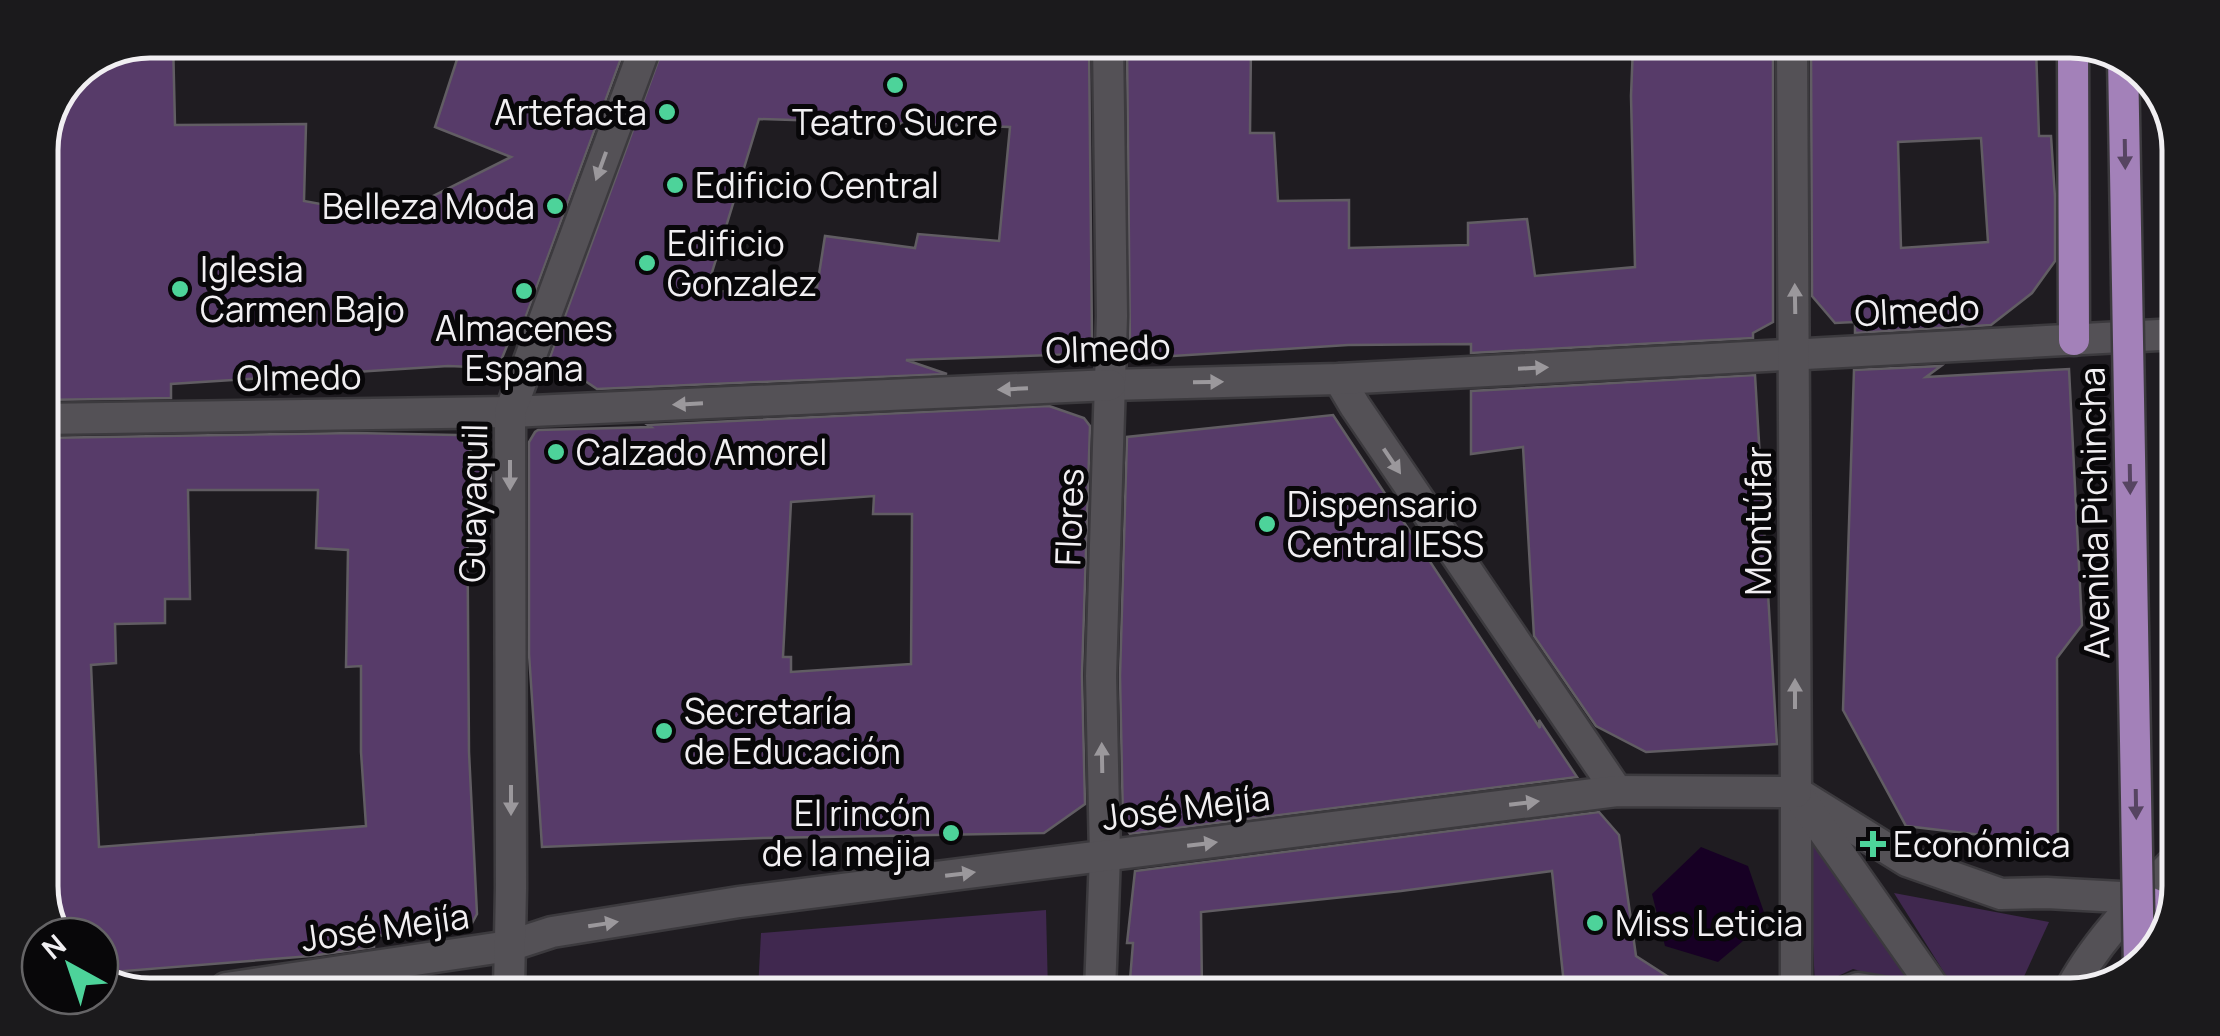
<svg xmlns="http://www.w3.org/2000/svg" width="2220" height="1036" font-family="Manrope,sans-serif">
	<rect width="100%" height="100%" fill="#1f1c21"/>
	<!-- green -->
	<g fill="#40284f">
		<path d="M1808 836 1911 985 1853 969 1815 987Z"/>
		<path d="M1894 893 2049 922 2015 996H1959Z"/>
		<path d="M1046 910 1048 992 758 990 761 933Z"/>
	</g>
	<!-- water -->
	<path fill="#170024" d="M1701 847 1748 866 1767 921 1718 962 1665 946 1652 894Z"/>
	<!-- building -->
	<g fill="#573b69" stroke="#615d63" stroke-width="2.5" fill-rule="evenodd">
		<path d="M150 40H173L175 125 306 124 304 201 391 217 511 157 435 127 463 41 627 42 519 335 513 331 498 368 448 366 171 384V398L40 400V143L73 72Z"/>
		<path d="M665 42 1089 44 1092 340 1082 354 906 360 947 374 597 389 550 357ZM759 119 1010 127 999 241 918 234 915 248 825 236 817 287 706 292Z"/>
		<path d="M1127 44 1251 45 1250 133H1274L1278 201 1349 200V248L1468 245V223L1527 219 1535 276 1635 267 1631 96 1633 46 1773 47V322L1753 333V338L1471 353V344L1348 345 1141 358 1130 349Z"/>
		<path d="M1811 47 2036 48 2039 136H2051L2055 197V261L2032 293 1991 325 1855 333V322L1835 323 1812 296ZM1981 138 1988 242 1901 248 1898 142Z"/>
		<path d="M1941 366 1926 377 2069 369 2082 625 2057 658 2058 844 1906 826 1843 710 1854 370Z"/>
		<path d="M1755 375 1777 744 1646 752 1596 726 1534 636 1523 447 1471 454V391Z"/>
		<path d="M1049 406 1084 418 1090 426 1082 675 1085 804 1044 833 763 838 542 847 529 654V442L535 432 538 430 651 427 648 425ZM874 496 873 514H912L911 664 791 672V657H783L791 502Z"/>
		<path d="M1333 415 1540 728 1539 720 1577 777 1130 834 1123 823 1120 676 1127 437Z"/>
		<path d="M355 433 457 435 491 475V481H467L469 752 477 914 471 925 458 931 374 936V947L311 956 100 973V936H56L40 894V438ZM188 490H318L316 548 348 550 346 667 361 666V752L366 826 99 847 91 665 116 663 115 624 165 623V599H190Z"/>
		<path d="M1599 812 1619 835 1636 956 1695 994H1565L1552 871 1401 891 1201 912 1202 992H1129L1133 943H1127L1135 871Z"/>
	</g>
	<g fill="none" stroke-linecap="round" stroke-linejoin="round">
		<!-- street casing -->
		<g stroke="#3c3a3e" stroke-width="35">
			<g id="street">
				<path d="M1339 379 1355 406 1617 791"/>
				<path d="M1110 385 1339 379 2178 334"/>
				<path d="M1796 792 1907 861 2001 894 2047 893 2139 898"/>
				<path d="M1796 792V995"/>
				<path d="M1803 802 1939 995"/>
				<path d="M1100 992 1105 855 1101 676 1112 316 1108 44"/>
				<path d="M1839 995 1858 988 1899 995"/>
				<path d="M2067 996C2092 946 2133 904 2172 864"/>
			</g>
		</g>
		<!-- secondary casing -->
		<g stroke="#3c3a3e" stroke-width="35">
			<g id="secondary">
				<path d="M40 419 510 412 1110 385"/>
				<path d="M226 988 509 946 552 932 739 902 1617 791 1796 792 1792 47"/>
				<path d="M509 989 511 888 510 412 647 42"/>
			</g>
		</g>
		<!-- primary casing -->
		<g stroke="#3c3a3e" stroke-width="35">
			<g id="primary">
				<path d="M2073 48 2074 340"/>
				<path d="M2139 898 2172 912"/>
			</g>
		</g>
		<!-- street -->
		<use href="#street" stroke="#545156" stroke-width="30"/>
		<!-- secondary -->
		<use href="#secondary" stroke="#545156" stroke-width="30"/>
		<!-- primary -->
		<use href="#primary" stroke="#a381b9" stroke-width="30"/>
		<!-- primary-bridge casing -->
		<g stroke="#3c3a3e" stroke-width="35" stroke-linecap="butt">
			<path id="primary-bridge" d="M2123 57 2139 968"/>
		</g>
		<!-- primary-bridge -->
		<use href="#primary-bridge" stroke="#a381b9" stroke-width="30"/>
	</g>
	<!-- one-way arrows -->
	<defs><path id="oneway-solid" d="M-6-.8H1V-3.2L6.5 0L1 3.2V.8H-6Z" transform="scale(2.5)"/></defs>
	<g fill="#564461">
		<use href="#oneway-solid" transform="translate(2125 154) rotate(89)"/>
		<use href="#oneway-solid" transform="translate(2130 479) rotate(89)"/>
		<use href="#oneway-solid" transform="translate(2136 804) rotate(89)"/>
	</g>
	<g fill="#9b989c">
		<use href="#oneway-solid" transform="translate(601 166) rotate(110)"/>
		<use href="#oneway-solid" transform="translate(1795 299) rotate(-91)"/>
		<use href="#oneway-solid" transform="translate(1533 368) rotate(-3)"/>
		<use href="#oneway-solid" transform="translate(1208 382) rotate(-1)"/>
		<use href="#oneway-solid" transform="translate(1013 389) rotate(177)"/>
		<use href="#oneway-solid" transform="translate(688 404) rotate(177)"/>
		<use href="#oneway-solid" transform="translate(1392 461) rotate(56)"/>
		<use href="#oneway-solid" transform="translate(510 475) rotate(90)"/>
		<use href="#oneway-solid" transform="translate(1795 694) rotate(-90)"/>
		<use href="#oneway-solid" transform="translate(1102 758) rotate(-91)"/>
		<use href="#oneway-solid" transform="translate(511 800) rotate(90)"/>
		<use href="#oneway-solid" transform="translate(1524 803) rotate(-7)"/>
		<use href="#oneway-solid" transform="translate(1202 844) rotate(-7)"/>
		<use href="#oneway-solid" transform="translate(960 874) rotate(-7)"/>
		<use href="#oneway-solid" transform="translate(603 924) rotate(-9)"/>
	</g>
	<!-- markers -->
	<g fill="#4dd39a" stroke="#080709" stroke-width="4">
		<circle cx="895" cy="85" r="10"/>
		<circle cx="667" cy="112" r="10"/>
		<circle cx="675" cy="185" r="10"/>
		<circle cx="555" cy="206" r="10"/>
		<circle cx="647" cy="263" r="10"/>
		<circle cx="180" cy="289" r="10"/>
		<circle cx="524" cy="291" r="10"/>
		<circle cx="556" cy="452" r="10"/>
		<circle cx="1267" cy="524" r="10"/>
		<circle cx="664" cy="731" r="10"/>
		<circle cx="951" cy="833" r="10"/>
		<path d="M1868 829h10v10h10v10h-10v10h-10v-10h-10v-10h10z"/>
		<circle cx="1595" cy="923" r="10"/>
	</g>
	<g text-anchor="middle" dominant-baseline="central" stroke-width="10" stroke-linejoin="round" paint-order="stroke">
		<!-- poi labels -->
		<g font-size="35" fill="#f1eff2" stroke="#080709" text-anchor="start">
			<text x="647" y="112" text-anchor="end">Artefacta</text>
			<text x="895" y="122" text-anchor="middle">Teatro Sucre</text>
			<text x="695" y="185">Edificio Central</text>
			<text x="535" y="206" text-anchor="end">Belleza Moda</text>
			<text x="667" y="243">Edificio<tspan x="667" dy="40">Gonzalez</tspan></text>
			<text x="200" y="269">Iglesia<tspan x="200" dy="40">Carmen Bajo</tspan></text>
			<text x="524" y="328" text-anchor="middle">Almacenes<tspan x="524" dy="40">Espana</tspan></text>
			<text x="576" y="452">Calzado Amorel</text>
			<text x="1287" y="504">Dispensario<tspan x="1287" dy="40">Central IESS</tspan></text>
			<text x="684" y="711">Secretaría<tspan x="684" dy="40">de Educación</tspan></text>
			<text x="931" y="813" text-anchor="end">El rincón<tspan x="931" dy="40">de la mejia</tspan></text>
			<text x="1893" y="844">Económica</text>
			<text x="1615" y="923">Miss Leticia</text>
		</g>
		<!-- street labels -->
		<g font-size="35" fill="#f1eff2" stroke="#080709">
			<text transform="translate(1917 310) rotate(-3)">Olmedo</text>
			<text transform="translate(1108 348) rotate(-2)">Olmedo</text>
			<text transform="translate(299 377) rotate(-1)">Olmedo</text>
			<text transform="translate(473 503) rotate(-89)">Guayaquil</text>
			<text transform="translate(2094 513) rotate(-91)">Avenida Pichincha</text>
			<text transform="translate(1069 517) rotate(-88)">Flores</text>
			<text transform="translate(1758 521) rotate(-90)">Montúfar</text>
			<text transform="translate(1186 807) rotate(-7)">José Mejía</text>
			<text transform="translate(385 927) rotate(-8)">José Mejía</text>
		</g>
	</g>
	<!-- crop -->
	<path d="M0 0H2220V1036H0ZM150 58H2070A92 92 0 0 1 2162 150V886A92 92 0 0 1 2070 978H150A92 92 0 0 1 58 886V150A92 92 0 0 1 150 58Z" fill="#1b1a1c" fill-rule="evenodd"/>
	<path fill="none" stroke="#f1eff2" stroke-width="5" d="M150 58H2070A92 92 0 0 1 2162 150V886A92 92 0 0 1 2070 978H150A92 92 0 0 1 58 886V150A92 92 0 0 1 150 58Z"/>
	<!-- north arrow -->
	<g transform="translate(70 966) rotate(320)"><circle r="48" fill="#080709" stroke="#656466" stroke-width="2.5"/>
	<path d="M0-8L18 38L0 25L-18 38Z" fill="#4dd39a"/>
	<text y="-15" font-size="28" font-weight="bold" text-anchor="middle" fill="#f1eff2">N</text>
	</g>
</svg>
